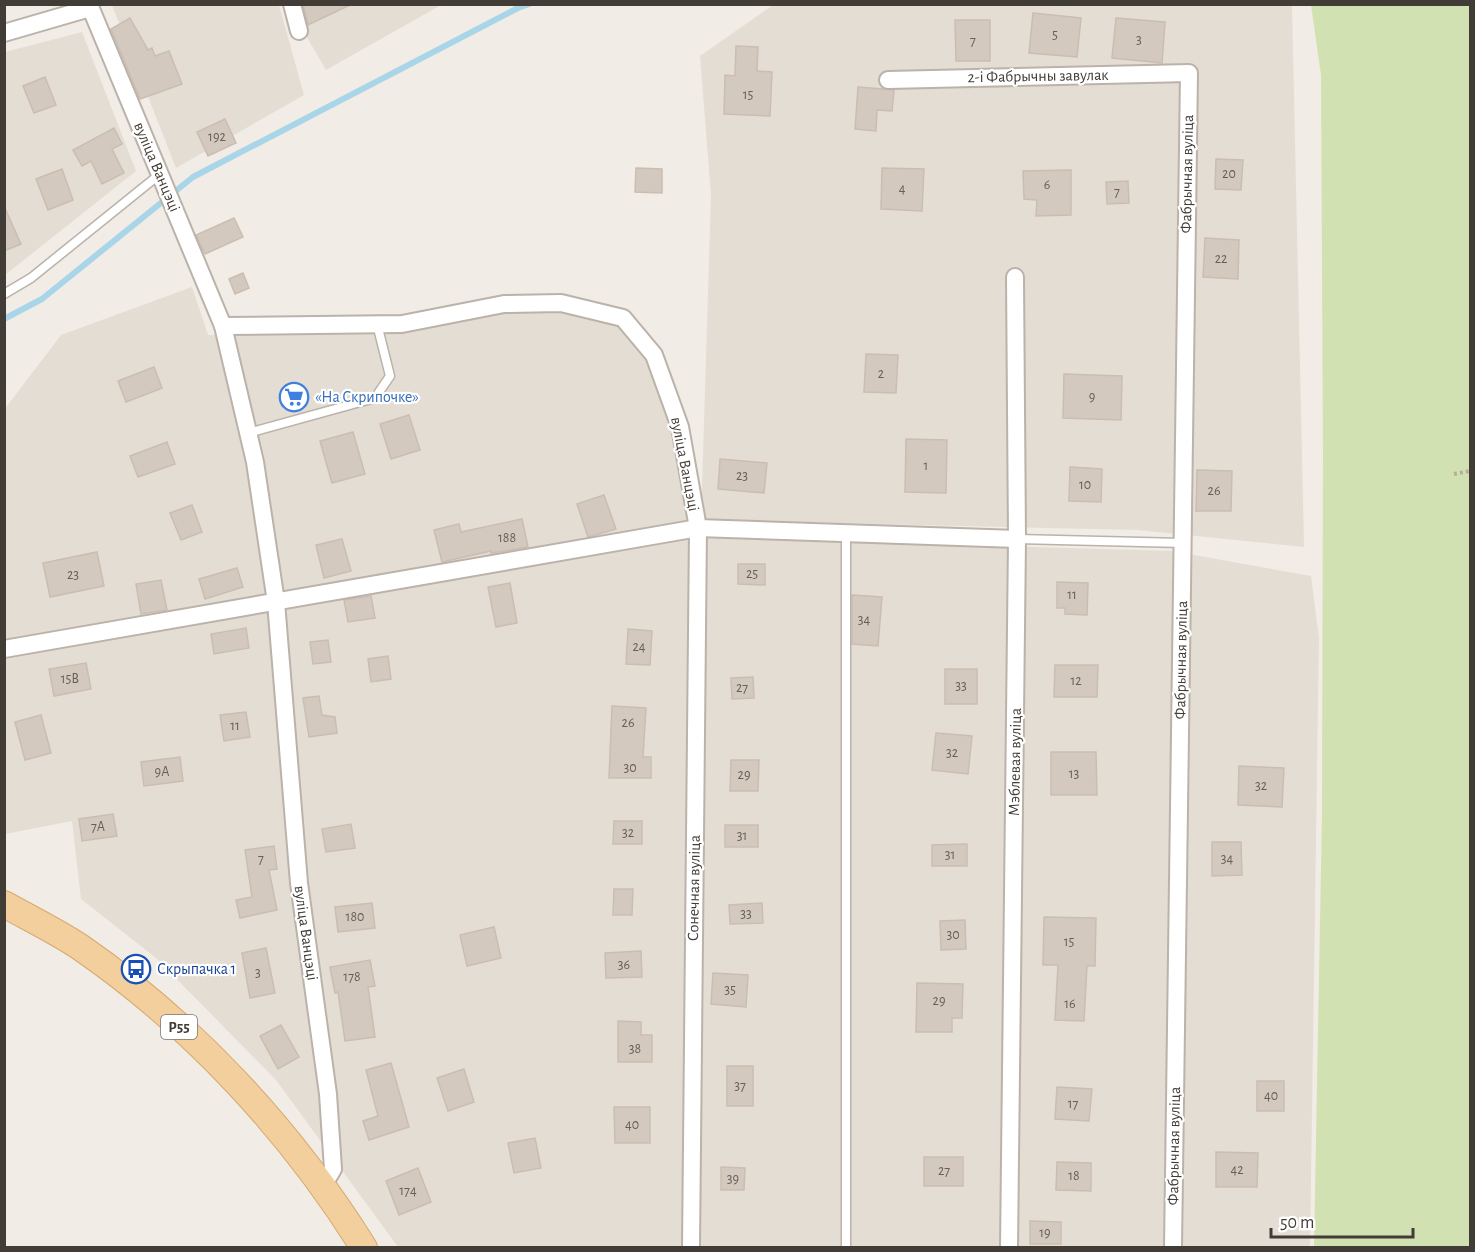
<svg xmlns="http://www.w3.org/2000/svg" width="1475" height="1252" font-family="'Alegreya Sans',sans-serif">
	<rect width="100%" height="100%" fill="#f1ece6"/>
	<!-- residential -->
	<g fill="#e4ddd4">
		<path d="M112 5H279L304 95 176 168Z"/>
		<path d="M296 5H441L326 70 301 27Z"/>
		<path d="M773 5H1292L1304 547 1137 530 701 520 711 195 700 56Z"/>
		<path d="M82 32 136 171 5 275V52Z"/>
		<path d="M192 287 208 335 403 334 504 312 562 309 621 324 649 358 673 426 691 537 1172 551 1311 576 1319 638 1310 1247H398L276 1080 156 958 81 899 72 821 5 834 4 410 61 335Z"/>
	</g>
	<!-- green -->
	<path fill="#d2e1b2" d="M1311 5H1470V1247H1314L1322 814 1323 454 1321 75Z"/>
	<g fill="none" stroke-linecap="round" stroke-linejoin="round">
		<!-- stream -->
		<path stroke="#a8d5e7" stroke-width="6" d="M4 319 42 299 193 177 518 8 529 4"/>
	</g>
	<!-- building -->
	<g fill="#d4c9bf" stroke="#cbbdb0" stroke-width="1.5">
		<path d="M303 4H352L308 25Z"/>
		<path d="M1033 13 1081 18 1077 57 1029 53Z"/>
		<path d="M130 18 148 50 152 48 155 56 169 51 182 84 140 99 111 29Z"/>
		<path d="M1116 18 1165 22 1162 63 1112 58Z"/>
		<path d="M955 20H990V61H956Z"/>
		<path d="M736 46 758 47 757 71 772 72 770 116 724 114 725 75 735 76Z"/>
		<path d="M45 77 56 105 34 113 23 86Z"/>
		<path d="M858 87 894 90 892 111 877 110 876 131 855 129Z"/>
		<path d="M225 119 236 143 208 156 197 132Z"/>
		<path d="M114 128 122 144 112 149 124 173 102 184 91 161 82 166 73 150Z"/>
		<path d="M1216 159 1243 160 1241 190 1215 189Z"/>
		<path d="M636 168 662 169V193L635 192Z"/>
		<path d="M882 168 924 169 922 211 881 209Z"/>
		<path d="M62 169 73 200 48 210 36 179Z"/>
		<path d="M1071 170V215L1036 216 1037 200 1024 199 1023 171Z"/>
		<path d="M1128 181 1129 203 1107 204 1106 182Z"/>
		<path d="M4 206 21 244 4 251Z"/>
		<path d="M234 218 243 237 205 254 196 235Z"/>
		<path d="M1205 238 1239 240 1238 279 1203 277Z"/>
		<path d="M243 273 249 288 235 294 229 279Z"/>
		<path d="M866 354 898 355 896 393 864 392Z"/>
		<path d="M154 367 162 388 126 402 118 381Z"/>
		<path d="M1064 374 1122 376 1121 420 1063 418Z"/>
		<path d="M409 415 420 450 391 459 380 424Z"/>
		<path d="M353 432 365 474 332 483 320 441Z"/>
		<path d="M906 439 947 440 946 493 905 492Z"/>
		<path d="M167 442 175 464 138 477 130 456Z"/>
		<path d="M720 459 767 463 764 493 718 489Z"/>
		<path d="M1070 467 1102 469 1101 502 1069 501Z"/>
		<path d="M1197 470 1232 471 1231 511H1196Z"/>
		<path d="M604 495 616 529 588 537 577 504Z"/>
		<path d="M192 505 202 532 181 540 170 513Z"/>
		<path d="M522 519 528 547 491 553V551L442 562 434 530 459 524 461 532Z"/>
		<path d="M342 539 351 571 324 578 316 545Z"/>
		<path d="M97 552 104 586 50 597 43 563Z"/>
		<path d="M738 564H765V585L738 584Z"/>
		<path d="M237 568 243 587 205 599 199 579Z"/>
		<path d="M161 580 167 610 141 614 136 584Z"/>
		<path d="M1057 582 1088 583 1087 615 1065 614V608H1057Z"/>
		<path d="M510 583 517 623 496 627 488 587Z"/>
		<path d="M852 595 882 597 878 646 852 644Z"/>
		<path d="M371 596 375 618 348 622 344 600Z"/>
		<path d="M246 628 249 648 214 654 211 634Z"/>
		<path d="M628 629 652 631 650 665 626 664Z"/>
		<path d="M328 640 331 662 313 664 310 642Z"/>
		<path d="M388 656 391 679 371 682 368 659Z"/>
		<path d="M86 663 91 689 54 696 49 669Z"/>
		<path d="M1055 665H1098L1097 697H1054Z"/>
		<rect x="945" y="669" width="32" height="35"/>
		<path d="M753 677 754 698 732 699 731 678Z"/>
		<path d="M319 696 322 715 335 717 337 733 309 737 303 698Z"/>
		<path d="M612 706 646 708 643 757H651V778H609Z"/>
		<path d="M246 712 250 737 224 741 220 715Z"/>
		<path d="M41 715 51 753 25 760 15 722Z"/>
		<path d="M936 733 972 736 968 774 932 770Z"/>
		<path d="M1051 752H1096L1097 795H1051Z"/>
		<path d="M180 757 183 781 144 786 141 762Z"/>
		<path d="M731 760H759L758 791H730Z"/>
		<path d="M1239 766 1284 768 1282 807 1238 805Z"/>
		<path d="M113 814 117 836 82 841 79 819Z"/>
		<path d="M614 821H642V844H613Z"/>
		<path d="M351 824 355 848 326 852 322 829Z"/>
		<rect x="725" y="825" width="33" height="22"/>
		<path d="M1212 842H1241L1242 875 1212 876Z"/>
		<path d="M967 844V866H932V845Z"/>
		<path d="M274 846 277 869 269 870 277 910 240 918 236 900 252 897 245 850Z"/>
		<path d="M614 889H633L632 915H613Z"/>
		<path d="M372 903 375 928 338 932 335 907Z"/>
		<path d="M762 903 763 923 730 924 729 905Z"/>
		<path d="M1044 917 1096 918 1095 966H1087L1084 1021 1055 1020 1058 965H1043Z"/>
		<path d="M965 920 966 949 941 950 940 921Z"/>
		<path d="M494 927 501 958 467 966 460 935Z"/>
		<path d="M266 948 275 993 250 998 242 953Z"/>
		<path d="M641 951 642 977 606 978 605 953Z"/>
		<path d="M370 960 375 986 368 987 375 1037 345 1041 338 992 335 993 330 967Z"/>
		<path d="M713 973 748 975 746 1007 711 1004Z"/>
		<path d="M917 983 963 984 962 1018H952V1032H916Z"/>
		<path d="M618 1021 641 1022V1035H652V1062H618Z"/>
		<path d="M281 1025 299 1057 278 1069 260 1036Z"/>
		<path d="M391 1063 409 1127 369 1140 363 1121 378 1116 366 1070Z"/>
		<rect x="727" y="1066" width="26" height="40"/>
		<path d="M464 1069 474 1102 448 1111 437 1078Z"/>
		<rect x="1257" y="1081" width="27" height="30"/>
		<path d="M1057 1087 1092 1089 1089 1121 1055 1119Z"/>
		<path d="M614 1107H650V1143H615Z"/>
		<path d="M535 1138 541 1168 514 1173 508 1143Z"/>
		<path d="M1216 1152 1258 1153 1257 1187H1216Z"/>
		<rect x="924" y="1157" width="39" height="29"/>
		<path d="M1057 1162 1091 1163V1191L1056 1190Z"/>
		<path d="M721 1167 745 1168 744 1190H721Z"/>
		<path d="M418 1168 431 1202 399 1215 386 1181Z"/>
		<path d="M1030 1221 1061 1222V1244H1030Z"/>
	</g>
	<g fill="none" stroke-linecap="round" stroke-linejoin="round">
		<!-- lane casing -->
		<g stroke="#bbb2a9" stroke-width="11">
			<g id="lane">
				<path d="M4 294 31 278 160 174"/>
				<path d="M248 433 375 398 390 376 377 324"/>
				<path d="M846 533V1248"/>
				<path d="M1017 539 1183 543"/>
			</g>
		</g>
		<!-- street casing -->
		<g stroke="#bbb2a9" stroke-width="20">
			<g id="street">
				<path d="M89 4 223 326 255 462 276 602 299 883 328 1094 333 1169 323 1186"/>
				<path d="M292 4 299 31"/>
				<path d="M4 33 90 8"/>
				<path d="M888 80 1189 73 1173 1248"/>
				<path d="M223 326 402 324 504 304 561 303 623 318 654 355 680 427 698 528 691 1248"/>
				<path d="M4 649 698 528 1017 539"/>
				<path d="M1009 1248 1017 539 1015 277"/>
			</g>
		</g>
		<!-- primary casing -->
		<g stroke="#d5aa6f" stroke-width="28">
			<path id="primary" d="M4 904C29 918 56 931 80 947 193 1025 291 1131 364 1248"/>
		</g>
		<!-- path -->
		<path stroke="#bbac9c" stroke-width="4" stroke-dasharray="3 3" stroke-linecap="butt" d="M1454 474 1470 471"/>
		<!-- lane -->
		<use href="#lane" stroke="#fff" stroke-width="8"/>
		<!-- street -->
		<use href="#street" stroke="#fff" stroke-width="16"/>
		<!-- primary -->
		<use href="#primary" stroke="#f3cf9d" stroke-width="26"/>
	</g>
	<!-- icons -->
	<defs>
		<g id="supermarket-ring" transform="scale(1.5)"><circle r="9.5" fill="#fff" stroke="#3f7fe0" stroke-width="1.5"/><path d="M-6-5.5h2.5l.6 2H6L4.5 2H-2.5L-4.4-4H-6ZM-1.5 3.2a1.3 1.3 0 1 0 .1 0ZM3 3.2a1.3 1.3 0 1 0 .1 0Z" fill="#3f7fe0"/></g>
		<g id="bus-ring" transform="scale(1.5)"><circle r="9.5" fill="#fff" stroke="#1a4fb4" stroke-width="1.5"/><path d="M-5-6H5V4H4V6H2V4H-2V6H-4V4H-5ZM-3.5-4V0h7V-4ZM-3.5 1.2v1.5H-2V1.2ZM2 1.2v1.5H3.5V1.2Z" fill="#1a4fb4"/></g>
	</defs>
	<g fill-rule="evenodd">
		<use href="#supermarket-ring" x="294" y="397"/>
		<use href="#bus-ring" x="136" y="969"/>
	</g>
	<g text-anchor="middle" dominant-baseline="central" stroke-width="4.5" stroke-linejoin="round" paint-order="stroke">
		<!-- number labels -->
		<g font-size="14" fill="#665f58">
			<text x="1055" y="35">5</text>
			<text x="1139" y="40">3</text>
			<text x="973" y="41">7</text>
			<text x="748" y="95">15</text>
			<text x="217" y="137">192</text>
			<text x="1229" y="174">20</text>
			<text x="1047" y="185">6</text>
			<text x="902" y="189">4</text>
			<text x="1117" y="192">7</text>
			<text x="1221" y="259">22</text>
			<text x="881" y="374">2</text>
			<text x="1092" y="397">9</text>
			<text x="926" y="466">1</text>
			<text x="742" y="476">23</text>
			<text x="1085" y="485">10</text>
			<text x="1214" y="491">26</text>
			<text x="507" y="538">188</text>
			<text x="752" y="574">25</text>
			<text x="73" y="575">23</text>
			<text x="1072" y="595">11</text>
			<text x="864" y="620">34</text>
			<text x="639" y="647">24</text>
			<text x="70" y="679">15В</text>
			<text x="1076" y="681">12</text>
			<text x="961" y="686">33</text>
			<text x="742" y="688">27</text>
			<text x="628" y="723">26</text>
			<text x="235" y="726">11</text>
			<text x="952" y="753">32</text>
			<text x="630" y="768">30</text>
			<text x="162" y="772">9А</text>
			<text x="1074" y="774">13</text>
			<text x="744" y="775">29</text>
			<text x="1261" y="786">32</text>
			<text x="98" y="827">7А</text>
			<text x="628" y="833">32</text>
			<text x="742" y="836">31</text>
			<text x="950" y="855">31</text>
			<text x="261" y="859">7</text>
			<text x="1227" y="859">34</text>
			<text x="746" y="914">33</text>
			<text x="355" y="917">180</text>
			<text x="953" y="935">30</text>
			<text x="1069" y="942">15</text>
			<text x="624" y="965">36</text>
			<text x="258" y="973">3</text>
			<text x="352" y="977">178</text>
			<text x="730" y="990">35</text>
			<text x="939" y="1001">29</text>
			<text x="1070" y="1004">16</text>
			<text x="635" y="1049">38</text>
			<text x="740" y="1086">37</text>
			<text x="1271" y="1096">40</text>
			<text x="1073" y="1104">17</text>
			<text x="632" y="1125">40</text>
			<text x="1237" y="1170">42</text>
			<text x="944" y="1171">27</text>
			<text x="1074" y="1176">18</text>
			<text x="733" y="1179">39</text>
			<text x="408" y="1191">174</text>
			<text x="1045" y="1233">19</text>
		</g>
		<!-- shield labels -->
		<rect fill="#fff" stroke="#7b7672" stroke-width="1.5" x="161" y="1015" width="36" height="24" rx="4.5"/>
		<g font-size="15" font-weight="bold" fill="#423c36">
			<text x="179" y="1027">Р55</text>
		</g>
		<!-- street labels -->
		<g font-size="16" fill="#423c36" stroke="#fff">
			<text transform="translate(1038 76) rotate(-1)">2-і Фабрычны завулак</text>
			<text transform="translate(157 167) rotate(67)">вуліца Ванцэці</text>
			<text transform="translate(1187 174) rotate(-89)">Фабрычная вуліца</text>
			<text transform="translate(685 464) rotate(79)">вуліца Ванцэці</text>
			<text transform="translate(1181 660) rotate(-89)">Фабрычная вуліца</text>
			<text transform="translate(1015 762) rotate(-89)">Мэблевая вуліца</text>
			<text transform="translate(694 888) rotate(-89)">Сонечная вуліца</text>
			<text transform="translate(306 933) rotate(82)">вуліца Ванцэці</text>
			<text transform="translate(1174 1146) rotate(-89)">Фабрычная вуліца</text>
		</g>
		<!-- shop labels -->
		<g font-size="16" fill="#366cbe" stroke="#fff" text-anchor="start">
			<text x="315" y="397">«На Скрипочке»</text>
		</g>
		<!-- transit labels -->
		<g font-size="16" fill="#164399" stroke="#fff" text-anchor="start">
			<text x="157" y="969">Скрыпачка 1</text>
		</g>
	</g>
	<!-- border -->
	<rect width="1475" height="1252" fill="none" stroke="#423c36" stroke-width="12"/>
	<!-- scale -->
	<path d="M1271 1228v9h142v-9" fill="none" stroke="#423c36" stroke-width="3"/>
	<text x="1280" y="1228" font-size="18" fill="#423c36" stroke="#ffffff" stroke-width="4.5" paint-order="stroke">50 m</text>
</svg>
